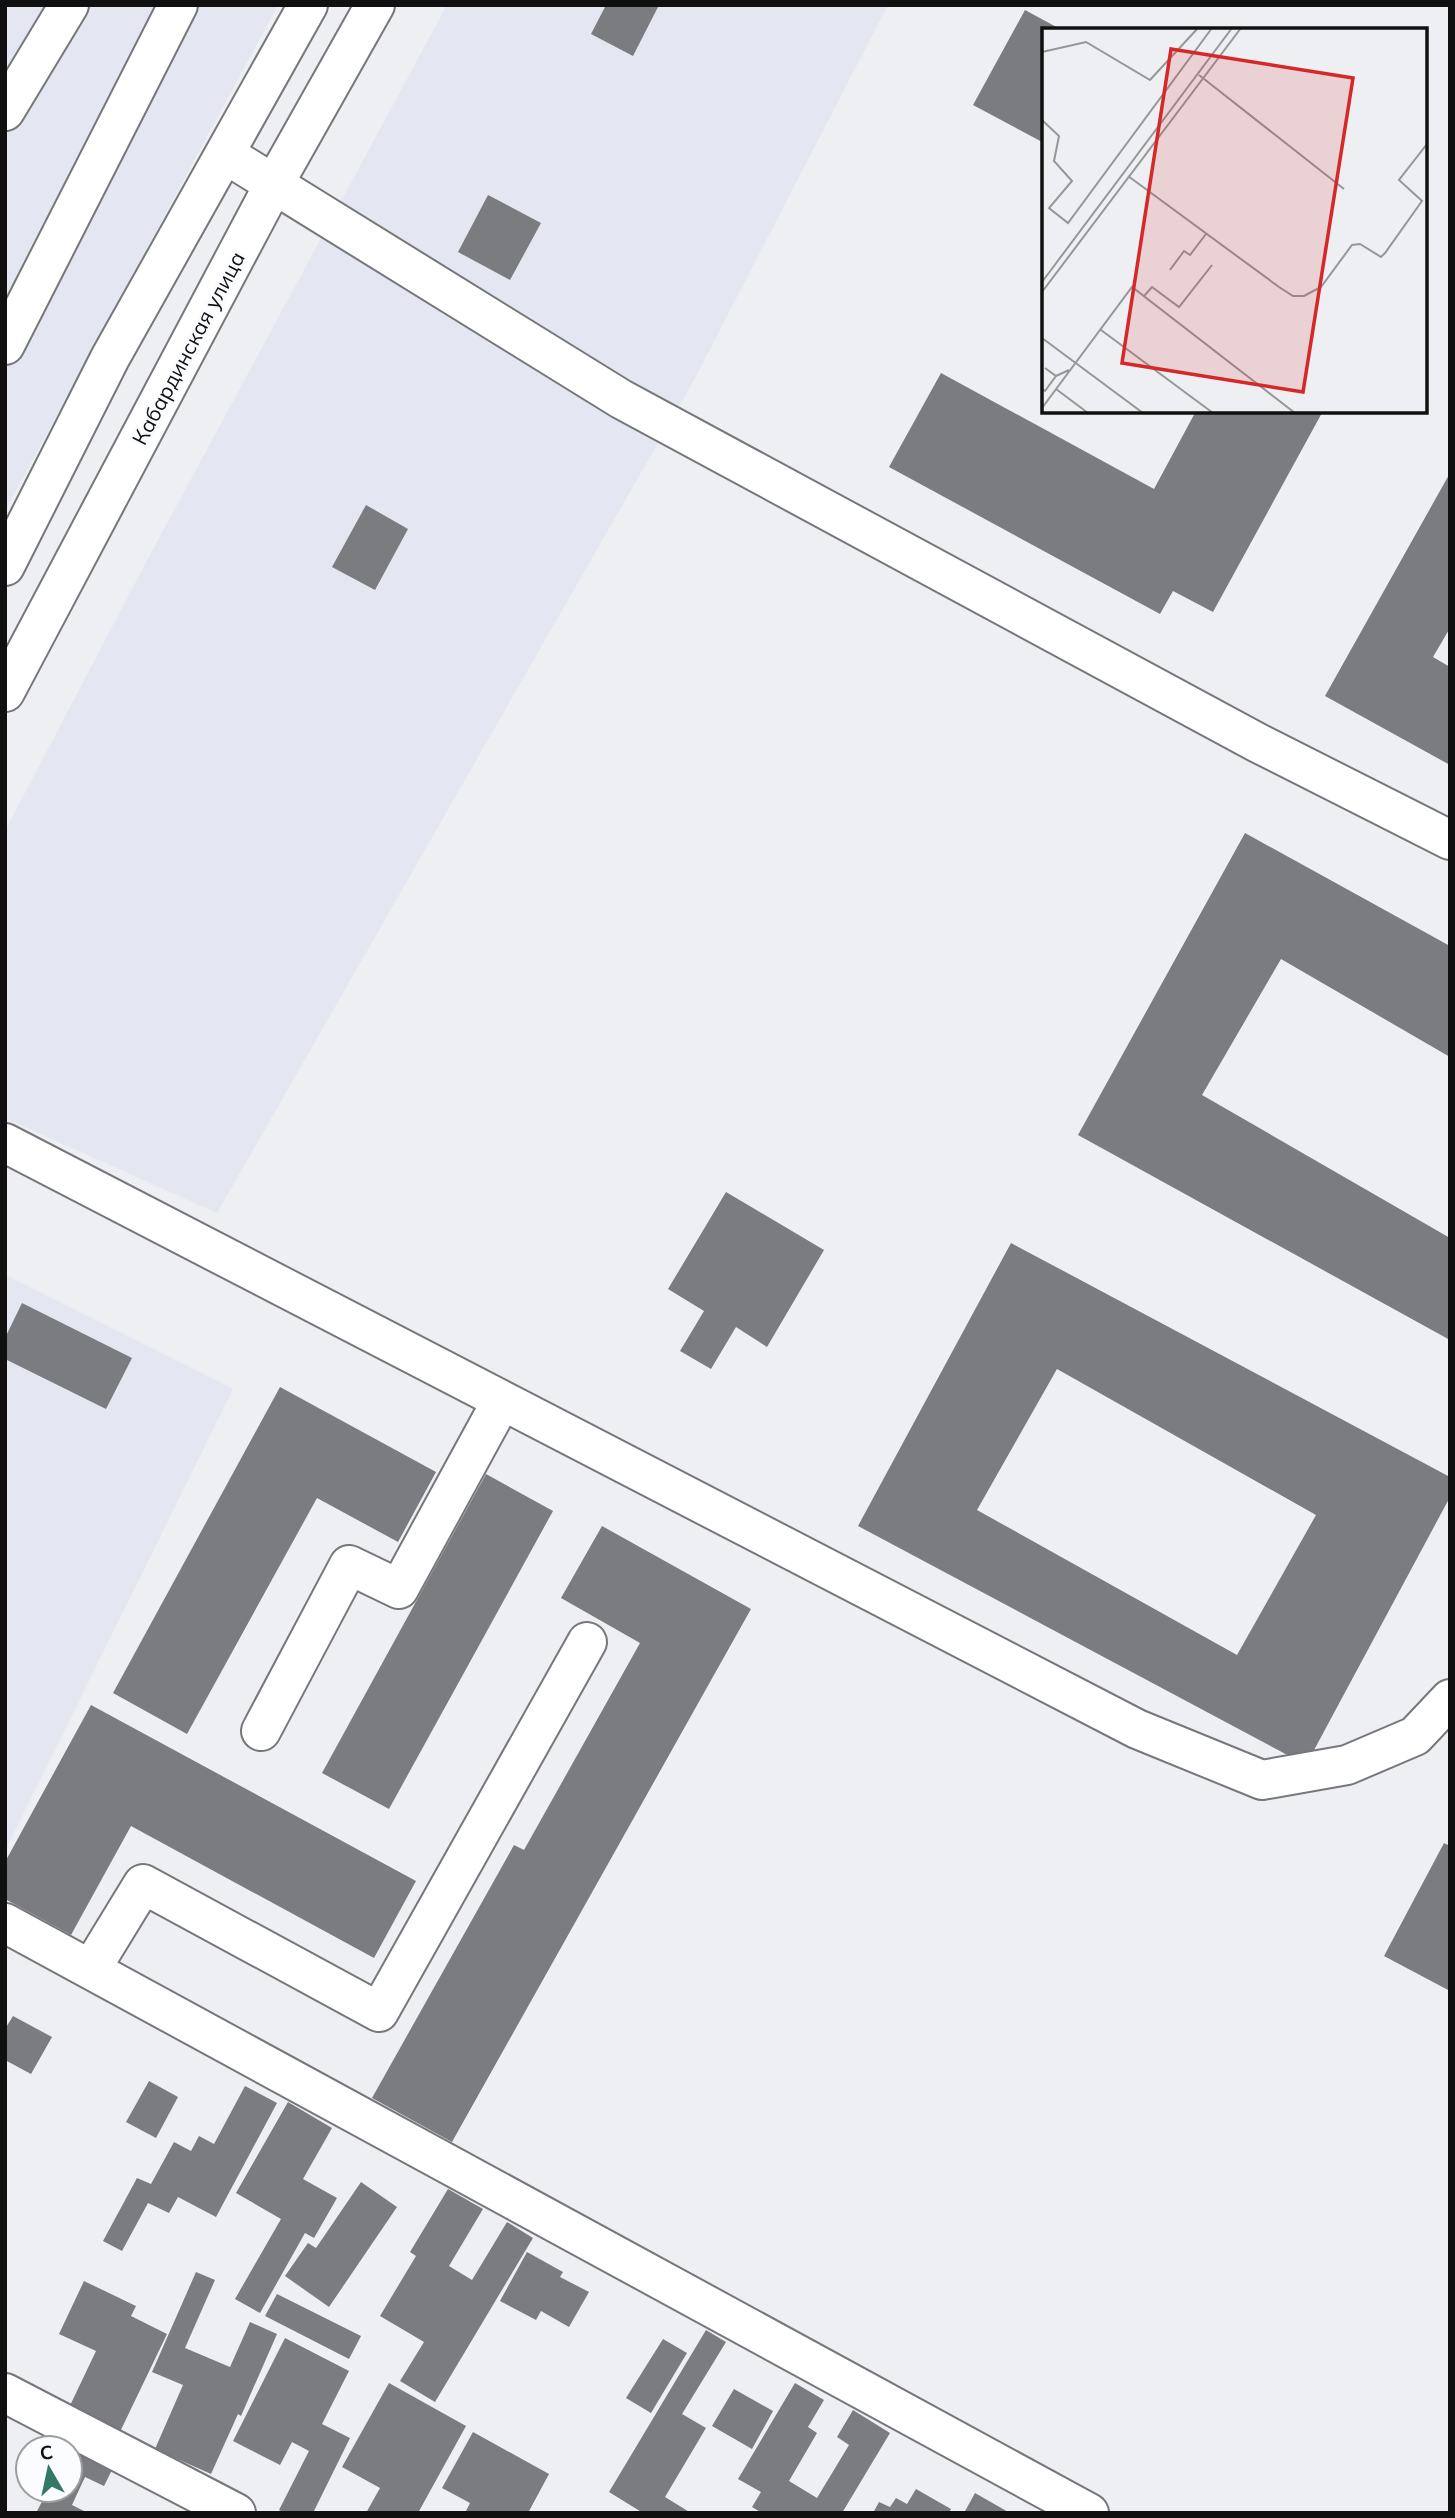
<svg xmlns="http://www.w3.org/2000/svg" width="1455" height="2518" font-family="Mulish,sans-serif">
	<rect width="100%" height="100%" fill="#eeeff2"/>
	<!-- built -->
	<g fill="#e4e6f1">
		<path d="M5 5H278L5 511Z"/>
		<path d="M447 5H888L694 380 217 1213 5 1118V831L143 568Z"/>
		<path d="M5 1275 233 1389 5 1851Z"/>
	</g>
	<!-- building -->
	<g fill="#7b7c7f" fill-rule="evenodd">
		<path d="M606 5H659L633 56 591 34Z"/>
		<path d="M1025 10 1062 30H1044V143L973 105Z"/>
		<path d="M488 195 541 223 510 280 458 252Z"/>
		<path d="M941 373 1154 489 1196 411H1323L1213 612 1173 591 1160 614 889 467Z"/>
		<path d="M1450 473V628L1433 657 1450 667V765L1325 696Z"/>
		<path d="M366 505 408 529 375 590 332 567Z"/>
		<path d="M1245 833 1450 946V1057L1281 959 1202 1095 1450 1238V1340L1078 1135Z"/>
		<path d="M726 1192 824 1250 767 1347 736 1327 711 1369 680 1351 704 1311 668 1289Z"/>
		<path d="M1011 1243 1450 1477V1497L1306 1765 858 1526ZM1057 1369 1316 1515 1237 1655 977 1510Z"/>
		<path d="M22 1303 132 1358 106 1409 5 1359V1338Z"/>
		<path d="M280 1387 436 1472 398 1542 317 1498 187 1734 113 1693Z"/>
		<path d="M486 1474 553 1511 389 1809 322 1773Z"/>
		<path d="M602 1526 751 1609 452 2142 372 2098 514 1845 524 1850 640 1643 561 1598Z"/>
		<path d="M91 1705 416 1881 374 1958 131 1826 71 1935 5 1899V1862Z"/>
		<path d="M1444 1843 1450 1846V1991L1384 1956Z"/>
		<path d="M13 2016 52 2037 31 2074 5 2060V2029Z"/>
		<path d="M149 2081 178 2097 156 2138 126 2122Z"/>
		<path d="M245 2086 277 2103 216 2217 178 2197 169 2213 148 2203 122 2251 103 2241 137 2178 151 2184 174 2142 191 2151 199 2136 214 2144Z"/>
		<path d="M288 2102 332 2128 303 2179 337 2198 314 2238 305 2233 260 2313 235 2299 281 2219 236 2193Z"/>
		<path d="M361 2182 397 2207 329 2307 285 2276 308 2243 316 2248Z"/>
		<path d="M448 2189 483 2209 449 2266 472 2280 507 2222 533 2238 435 2402 400 2381 424 2342 380 2316 416 2256 410 2252Z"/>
		<path d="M527 2252 563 2272 560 2277 589 2292 569 2327 541 2311 536 2320 500 2301Z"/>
		<path d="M196 2272 215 2280 185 2348 230 2367 250 2322 277 2334 241 2416 238 2414 211 2474 155 2449 183 2385 152 2372Z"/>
		<path d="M84 2281 136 2306 131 2316 167 2334 117 2438 66 2414 96 2351 59 2334Z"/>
		<path d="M277 2294 361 2336 349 2359 265 2316Z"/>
		<path d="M706 2330 726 2342 682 2414 706 2428 665 2497 691 2513H643L609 2492Z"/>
		<path d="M285 2338 349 2371 322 2424 350 2438 313 2513H285L279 2510 309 2451 292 2442 280 2465 233 2441Z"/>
		<path d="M663 2339 687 2353 651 2413 626 2398Z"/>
		<path d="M389 2383 466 2426 418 2513H366L380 2488 342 2467Z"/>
		<path d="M795 2383 824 2400 808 2427 817 2433 789 2481 817 2498 849 2445 837 2437 853 2410 890 2433 842 2513H762L752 2507 761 2492 738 2479Z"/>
		<path d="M734 2389 773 2411 752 2449 712 2426Z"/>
		<path d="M473 2432 549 2474 528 2513H465L470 2503 442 2488Z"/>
		<path d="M71 2443 115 2464 104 2486 85 2477 72 2505 88 2513H36L48 2490H70L69 2448Z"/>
		<path d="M916 2489 951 2509 949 2513H873L879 2502 890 2507 896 2498 907 2504Z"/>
		<path d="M975 2493 1010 2513H964Z"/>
	</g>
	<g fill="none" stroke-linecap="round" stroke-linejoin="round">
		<!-- minor casing -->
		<g stroke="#76777a" stroke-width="42">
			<g id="minor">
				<path d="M5 111 69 5"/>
				<path d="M225 154 621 399 1258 743 1450 840"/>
				<path d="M5 345 178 5"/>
				<path d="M5 1143 1137 1729 1262 1780 1347 1765 1415 1736 1450 1699"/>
				<path d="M261 1731 349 1565 399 1589 501 1402"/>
				<path d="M5 1923 1089 2513"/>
				<path d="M91 1969 143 1884 379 2012 587 1642"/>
				<path d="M5 2393 236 2513"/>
			</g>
		</g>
		<!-- major casing -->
		<g stroke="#76777a" stroke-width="42">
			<g id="major">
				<path d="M5 566 110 358 308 5"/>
				<path d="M5 692 274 184 375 5"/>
			</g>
		</g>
		<!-- minor -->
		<use href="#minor" stroke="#fff" stroke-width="38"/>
		<!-- major -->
		<use href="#major" stroke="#fff" stroke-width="38"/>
	</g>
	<g text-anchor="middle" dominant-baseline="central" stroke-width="7" stroke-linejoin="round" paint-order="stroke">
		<!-- street labels -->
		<g font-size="21" fill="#101011" stroke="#fbfcff">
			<text transform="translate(188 348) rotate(-62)">Кабардинская улица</text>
		</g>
	</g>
	<!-- overview -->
	<g transform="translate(1042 28)">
		<rect width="385" height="385" fill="#eeeff2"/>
		<path fill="none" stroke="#959698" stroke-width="2" d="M0 24 44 14 108 52 156 0M157 47 302 161M0 92 17 108 12 133 30 153 7 180 26 195 170 0M86 148 237 259 251 268H262L279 259 310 217 318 216 339 229 343 225 380 173 357 152 385 116M128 242 142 223 148 227 164 206M0 254 190 0M0 264 199 0M102 268 110 259 137 279 170 237M59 302 171 385M0 310 101 385M3 340 14 348 27 342M0 361 3 363 14 348M14 361 46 385M0 380 90 259 253 385"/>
		<path fill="#d62828" fill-opacity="0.15" stroke="#d62828" stroke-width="3.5" d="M129 21 311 50 261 364 80 335Z"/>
		<rect width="385" height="385" fill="none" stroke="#101011" stroke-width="3.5"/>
	</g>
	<!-- border -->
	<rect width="1455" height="2518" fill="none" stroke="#101011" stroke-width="14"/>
	<!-- north arrow -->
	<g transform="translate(49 2469) rotate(351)"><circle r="33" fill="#fbfcff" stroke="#9d9ea0" stroke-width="2"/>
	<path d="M0-5L12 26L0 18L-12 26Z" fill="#367868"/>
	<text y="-10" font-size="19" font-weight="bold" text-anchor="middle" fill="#101011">С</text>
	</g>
</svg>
